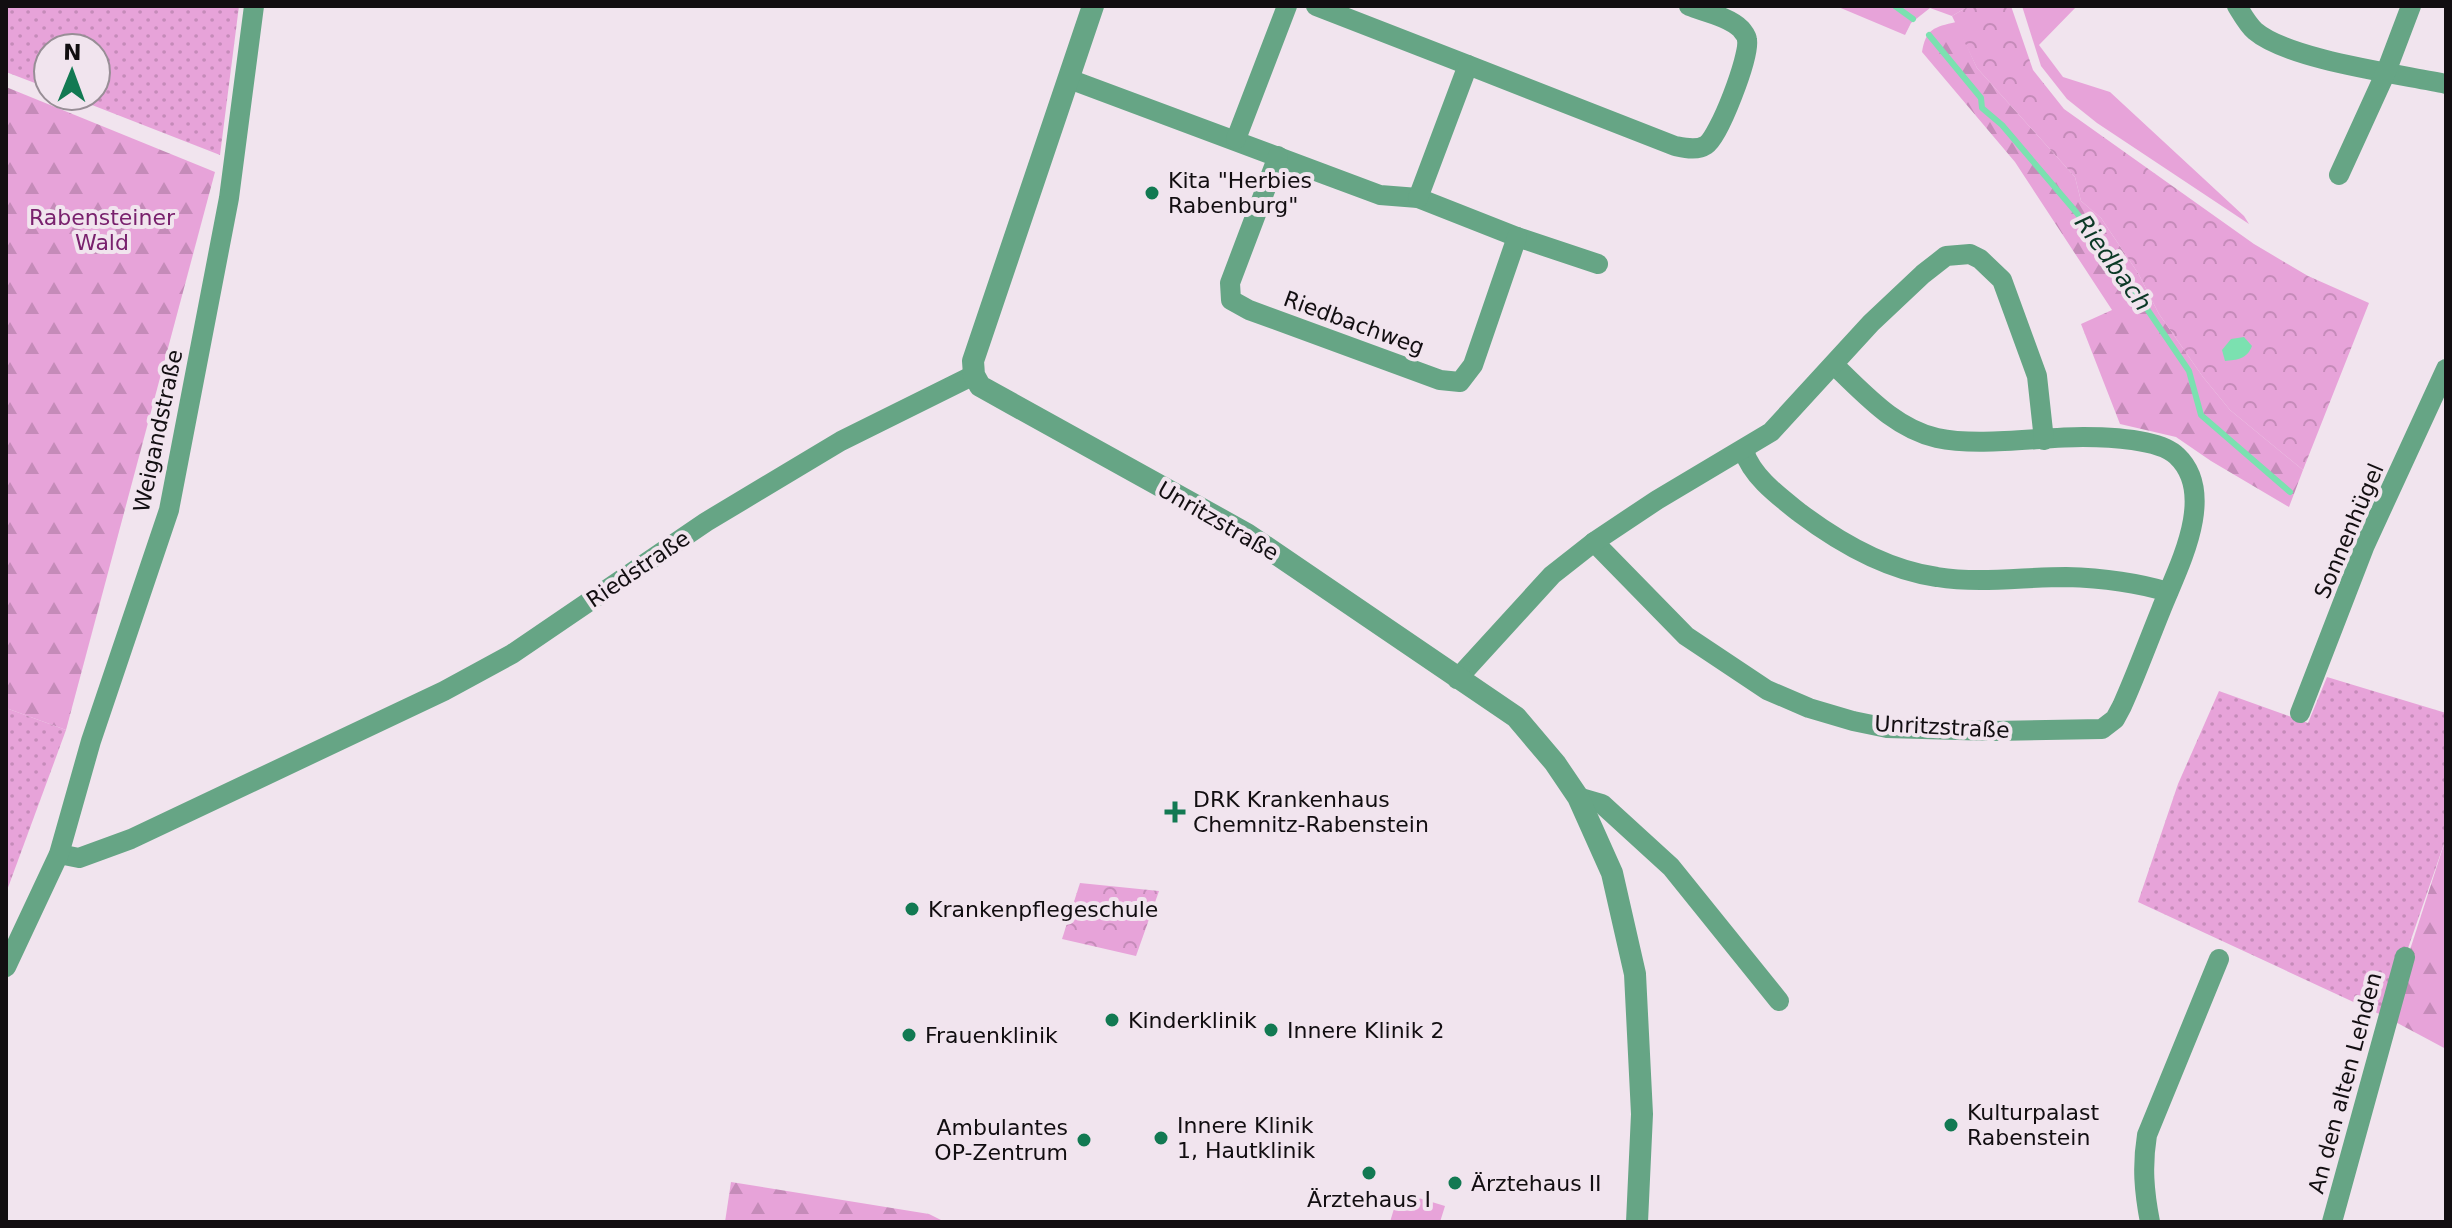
<svg xmlns="http://www.w3.org/2000/svg" width="2452" height="1228" font-family="'DejaVu Sans',sans-serif">
	<defs>
		<pattern id="forest-firs" width="22" height="20" patternUnits="userSpaceOnUse" patternTransform="scale(2)"><rect width="22" height="20" fill="#e7a3d9"/><path d="M5 1l3.5 6h-7zM16 11l3.5 6h-7z" fill="#c58bb9"/></pattern>
		<pattern id="park-crowns" width="20" height="18" patternUnits="userSpaceOnUse" patternTransform="scale(2)"><rect width="20" height="18" fill="#e7a3d9"/><path d="M2 6a3 3 0 1 1 6 0M12 15a3 3 0 1 1 6 0" fill="none" stroke="#c58bb9"/></pattern>
		<pattern id="garden-dots" width="8" height="8" patternUnits="userSpaceOnUse" patternTransform="scale(2)"><rect width="8" height="8" fill="#e7a3d9"/><path d="M2 2h.1M6 6h.1" fill="none" stroke="#c58bb9" stroke-width="1.8" stroke-linecap="round"/></pattern>
	</defs>
	<rect width="100%" height="100%" fill="#f1e4ee"/>
	<!-- grass -->
	<g fill="#e7a3d9">
		<path d="M1836 6H1969L1952 16 1930 8 1911 23 1905 35Z"/>
		<path d="M2022 6H2077L2039 45 2063 77 2110 92 2244 216 2249 224 2097 123 2067 99 2041 66Z"/>
		<path d="M1399 1192 1445 1206 1440 1222H1390Z"/>
	</g>
	<!-- forest -->
	<g fill="url(#forest-firs)">
		<path d="M1956 22 1977 68 2075 177 2081 201 2101 218 2138 273 2159 314 2203 377 2230 410 2303 470 2289 507 2211 461 2176 437 2120 424 2081 324 2112 310 2015 162 1922 52C1926 29 1934 27 1956 22Z"/>
		<path d="M6 87 215 172 66 730 6 708Z"/>
		<path d="M2446 838V1049L2388 1018Z"/>
		<path d="M731 1182 929 1214 945 1222H725Z"/>
	</g>
	<!-- park -->
	<g fill="url(#park-crowns)">
		<path d="M1969 6H2011L2033 70 2064 109 2254 244 2308 276 2369 303 2303 470 2230 410 2203 377 2159 314 2138 273 2101 218 2081 201 2075 177 1977 68 1952 16Z"/>
		<path d="M1080 883 1159 891 1136 956 1062 939Z"/>
	</g>
	<!-- garden -->
	<g fill="url(#garden-dots)">
		<path d="M6 6H239L220 155 69 96H96V48H48V88L6 72Z"/>
		<path d="M2327 677 2446 713V838L2405 957 2388 1018 2138 902 2178 784 2219 691 2308 723Z"/>
		<path d="M6 708 66 730 6 893Z"/>
	</g>
	<!-- water -->
	<path fill="#7be1b0" d="M2244 337 2252 346C2247 359 2237 360 2225 361L2222 350 2231 339Z"/>
	<g fill="none" stroke-linecap="round" stroke-linejoin="round">
		<!-- stream -->
		<g stroke="#7be1b0" stroke-width="6">
			<path d="M1895 6 1913 19"/>
			<path d="M1929 35 1981 98 1982 108 2002 125 2076 212 2124 275 2189 371 2201 415 2290 492"/>
		</g>
		<!-- minor -->
		<g stroke="#66a585" stroke-width="20">
			<path d="M1316 6 1468 65"/>
			<path d="M2237 6C2242 14 2248 25 2255 31 2289 60 2399 74 2446 84"/>
			<path d="M1069 79 1380 195 1418 198 1517 237 1598 264"/>
			<path d="M1236 139 1287 6"/>
			<path d="M1278 156 1230 283 1231 300 1249 310 1440 380 1460 382 1473 365 1517 237"/>
			<path d="M2339 175 2386 72 2411 6"/>
			<path d="M1418 198 1468 65 1675 146C1685 148 1697 151 1706 145 1719 137 1750 56 1747 40 1747 36 1744 33 1741 29 1729 17 1705 12 1689 6"/>
			<path d="M1744 451C1752 477 1780 497 1800 513 1840 543 1887 570 1937 577 1980 584 2023 577 2066 577 2100 578 2135 582 2168 592"/>
			<path d="M1594 542 1686 636 1767 690 1809 708 1853 721 1887 728 1993 731 2102 729 2115 719 2122 706C2136 675 2148 642 2161 610 2177 569 2218 495 2177 456 2160 439 2107 437 2083 437 2040 437 1978 447 1937 438 1894 428 1865 394 1834 365"/>
			<path d="M1457 679 1552 575 1594 542 1657 500 1771 432 1871 323 1923 274 1946 256 1970 254 1980 259 2002 280 2037 376 2044 440"/>
			<path d="M2300 713 2365 545 2446 369"/>
			<path d="M1578 797 1602 804 1671 867 1779 1001"/>
			<path d="M59 854 79 858 131 839 444 691 512 654 706 522 841 441 974 375"/>
			<path d="M6 967 59 854 91 741 169 510 229 198 254 6"/>
			<path d="M2150 1222C2144 1191 2142 1166 2147 1135L2219 959"/>
			<path d="M2332 1222 2405 957"/>
		</g>
		<!-- tertiary -->
		<path stroke="#66a585" stroke-width="22" d="M1093 6 973 361 974 375 980 386 1247 534 1516 717 1555 763 1578 797 1612 873 1635 974 1642 1114 1637 1222"/>
	</g>
	<!-- markers -->
	<g fill="#127952" stroke="#f1e4ee" stroke-width="3">
		<circle cx="1152" cy="193" r="8"/>
		<path d="M1171 800h8v8h8v8h-8v8h-8v-8h-8v-8h8z"/>
		<circle cx="912" cy="909" r="8"/>
		<circle cx="1112" cy="1020" r="8"/>
		<circle cx="1271" cy="1030" r="8"/>
		<circle cx="909" cy="1035" r="8"/>
		<circle cx="1951" cy="1125" r="8"/>
		<circle cx="1161" cy="1138" r="8"/>
		<circle cx="1084" cy="1140" r="8"/>
		<circle cx="1369" cy="1173" r="8"/>
		<circle cx="1455" cy="1183" r="8"/>
	</g>
	<g text-anchor="middle" dominant-baseline="central" stroke-width="8" stroke-linejoin="round" paint-order="stroke">
		<!-- poi labels -->
		<g font-size="22" fill="#120e11" stroke="#f1e4ee" text-anchor="start">
			<text x="1168" y="180">Kita "Herbies<tspan x="1168" dy="25">Rabenburg"</tspan></text>
			<text x="1193" y="799">DRK Krankenhaus<tspan x="1193" dy="25">Chemnitz-Rabenstein</tspan></text>
			<text x="928" y="909">Krankenpflegeschule</text>
			<text x="1128" y="1020">Kinderklinik</text>
			<text x="1287" y="1030">Innere Klinik 2</text>
			<text x="925" y="1035">Frauenklinik</text>
			<text x="1967" y="1112">Kulturpalast<tspan x="1967" dy="25">Rabenstein</tspan></text>
			<text x="1177" y="1125">Innere Klinik<tspan x="1177" dy="25">1, Hautklinik</tspan></text>
			<text x="1068" y="1127" text-anchor="end">Ambulantes<tspan x="1068" dy="25">OP-Zentrum</tspan></text>
			<text x="1471" y="1183">Ärztehaus II</text>
			<text x="1369" y="1199" text-anchor="middle">Ärztehaus I</text>
		</g>
		<!-- park labels -->
		<g font-size="22" fill="#79216d" stroke="#f1e4ee">
			<text x="102" y="217">Rabensteiner<tspan x="102" dy="25">Wald</tspan></text>
		</g>
		<!-- street labels -->
		<g font-size="22" fill="#120e11" stroke="#f1e4ee">
			<text transform="translate(1354 323) rotate(20)">Riedbachweg</text>
			<text transform="translate(158 431) rotate(-78)">Weigandstraße</text>
			<text transform="translate(1218 521) rotate(30)">Unritzstraße</text>
			<text transform="translate(2349 531) rotate(-67)">Sonnenhügel</text>
			<text transform="translate(638 569) rotate(-34)">Riedstraße</text>
			<text transform="translate(1942 727) rotate(3)">Unritzstraße</text>
			<text transform="translate(2345 1083) rotate(-75)">An den alten Lehden</text>
		</g>
		<!-- water labels -->
		<g font-size="24" font-style="italic" fill="#0b3926" stroke="#f1e4ee">
			<text transform="translate(2113 263) rotate(54)">Riedbach</text>
		</g>
	</g>
	<!-- border -->
	<rect width="2452" height="1228" fill="none" stroke="#120e11" stroke-width="16"/>
	<!-- north arrow -->
	<g transform="translate(72 72) rotate(1)"><circle r="38" fill="#f1e4ee" stroke="#988e96" stroke-width="2"/>
	<path d="M0-6L14 30L0 20L-14 30Z" fill="#127952"/>
	<text y="-12" font-size="22" font-weight="bold" text-anchor="middle" fill="#120e11">N</text>
	</g>
</svg>
